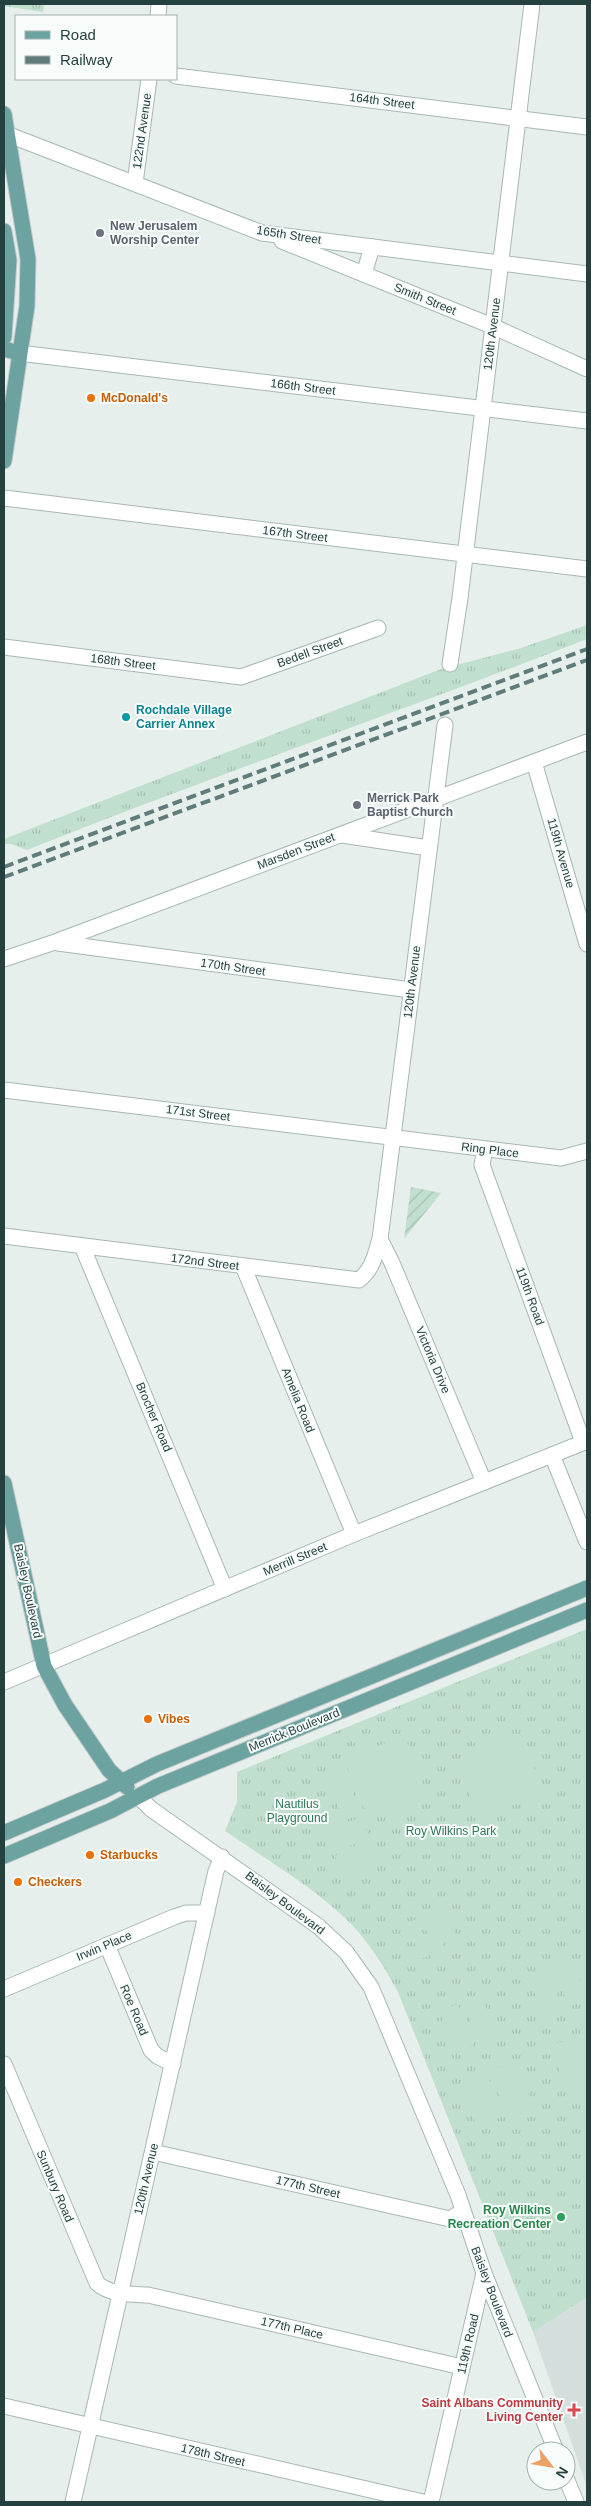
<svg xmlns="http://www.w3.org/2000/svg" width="591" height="2506" font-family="Helvetica,sans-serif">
	<defs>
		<pattern id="grass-tufts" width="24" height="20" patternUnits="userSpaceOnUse" patternTransform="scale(1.25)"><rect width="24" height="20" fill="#c0dfce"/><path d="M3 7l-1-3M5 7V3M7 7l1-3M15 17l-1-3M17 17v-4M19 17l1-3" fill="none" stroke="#a5c1b2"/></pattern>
		<pattern id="garden-furrows" width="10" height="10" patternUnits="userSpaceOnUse" patternTransform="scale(1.25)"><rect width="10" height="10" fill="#c0dfce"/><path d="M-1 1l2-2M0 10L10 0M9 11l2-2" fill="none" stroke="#a5c1b2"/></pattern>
	</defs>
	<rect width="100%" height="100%" fill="#e6efec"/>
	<!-- built -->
	<path fill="#d4dedc" d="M587 2297V2487L533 2332Z"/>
	<!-- grass -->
	<g fill="url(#grass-tufts)">
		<path d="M4 4H44L43 12 4 6Z"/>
		<path d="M587 625V639C401 711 212 776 27 850L11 844H4V839L441 669 521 648Z"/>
		<path d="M587 1629V2297L533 2332 398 1992C385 1968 370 1944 352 1925 316 1888 267 1860 225 1831L237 1802V1772Z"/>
	</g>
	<!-- garden -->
	<path fill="url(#garden-furrows)" d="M411 1187 441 1193 404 1239Z"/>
	<!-- pitch -->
	<g fill="#c0dfce">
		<path d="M511 1735 522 1737 541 1786 537 1796 488 1815C449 1788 464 1738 511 1735Z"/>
		<path d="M400 1737C444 1768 420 1825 367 1816L347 1767 351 1757Z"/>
		<path d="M343 1768 361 1813 344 1821 326 1775Z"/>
		<path d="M361 1817 370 1838 334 1852 325 1832Z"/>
		<path d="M372 1841 380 1863 344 1878 335 1856Z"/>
		<path d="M445 1908 452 1926 441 1931 434 1912Z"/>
		<path d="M431 1913 438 1931 428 1935 421 1917Z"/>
		<path d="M417 1919 424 1936 413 1941 406 1923Z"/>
		<path d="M452 1927 458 1944 448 1948 441 1931Z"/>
		<path d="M439 1932 445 1949 435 1954 428 1937Z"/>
		<path d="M425 1938 431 1955 421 1959 414 1942Z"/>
		<path d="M572 1958 587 2000 569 2007 553 1966Z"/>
		<path d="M547 1968 563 2010 544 2017 528 1976Z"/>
		<path d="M481 1994 497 2036 479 2043 463 2002Z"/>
		<path d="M458 2004 474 2045 455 2052 439 2011Z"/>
		<path d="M575 2037 587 2067V2083L567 2091 550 2046Z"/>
		<path d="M515 2061 533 2105 507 2116 489 2071Z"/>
		<path d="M486 2072 504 2116 477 2127 460 2083Z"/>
	</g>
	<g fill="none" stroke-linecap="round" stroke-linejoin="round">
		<!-- minor casing -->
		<g stroke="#a8b7b5" stroke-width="17">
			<g id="minor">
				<path d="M158 16 159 4"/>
				<path d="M176 76 587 127"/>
				<path d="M4 133 262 233 587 274"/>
				<path d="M135 183 149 79"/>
				<path d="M282 241 492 326 587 369"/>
				<path d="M364 274 372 247"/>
				<path d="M19 353 587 421"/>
				<path d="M4 498 587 569"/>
				<path d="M4 647 241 677 378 628"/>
				<path d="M450 664 460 598 532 4"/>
				<path d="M534 762 587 944"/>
				<path d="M342 835 429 848"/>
				<path d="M58 943 411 990"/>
				<path d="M4 959 55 942 587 742"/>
				<path d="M4 1090 561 1158 587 1151"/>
				<path d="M485 1149 482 1165 583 1442"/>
				<path d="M4 1236 359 1280C373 1269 375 1255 380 1239L445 725"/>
				<path d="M380 1239 392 1263 484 1482"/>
				<path d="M82 1246 225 1589"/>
				<path d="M243 1266 354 1534"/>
				<path d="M552 1455 587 1542"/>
				<path d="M4 1682 354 1534 587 1441"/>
				<path d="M138 1796 151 1809 318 1926 346 1952 371 1987 458 2195 484 2273 556 2451"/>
				<path d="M107 1945 151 2050 157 2056 173 2064"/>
				<path d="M4 1989 174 1917 186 1913H207"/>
				<path d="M4 2064 97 2283C109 2295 131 2294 148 2295L462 2367"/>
				<path d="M153 2152 450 2219 463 2211"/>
				<path d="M4 2406 423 2502"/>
				<path d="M566 2478 576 2502"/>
				<path d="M73 2502 216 1871 222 1857"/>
				<path d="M431 2502 484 2273"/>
			</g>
		</g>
		<!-- major casing -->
		<g stroke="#c2cac9" stroke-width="17">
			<g id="major">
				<path d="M4 114 28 259 27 306 4 461"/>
				<path d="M4 231 9 260 4 337"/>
				<path d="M4 349 19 353"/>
				<path d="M4 1483 44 1666 65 1705 109 1770 127 1787"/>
				<path d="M4 1833 105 1790 157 1764 587 1588"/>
				<path d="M4 1856 110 1811 158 1786 587 1610"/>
			</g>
		</g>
		<!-- minor -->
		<use href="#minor" stroke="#fff" stroke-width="15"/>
		<!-- major -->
		<use href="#major" stroke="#6ca29f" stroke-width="15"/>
		<!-- rail -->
		<g stroke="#607c7a" stroke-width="4" stroke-dasharray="10 5" stroke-linecap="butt">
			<path d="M4 867 587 649"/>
			<path d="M4 877 587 660"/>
		</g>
	</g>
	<!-- markers -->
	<g fill="#6b7280" stroke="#f7fbfa" stroke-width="2">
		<circle cx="100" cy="233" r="5"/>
		<circle cx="357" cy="805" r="5"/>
	</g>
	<g fill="#e8710a" stroke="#f7fbfa" stroke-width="2">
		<circle cx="91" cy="398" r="5"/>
		<circle cx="148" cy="1719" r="5"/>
		<circle cx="90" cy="1855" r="5"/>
		<circle cx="18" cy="1882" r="5"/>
	</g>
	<circle fill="#0f9aa8" stroke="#f7fbfa" stroke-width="2" cx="126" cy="717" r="5"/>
	<circle fill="#2e9e5b" stroke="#f7fbfa" stroke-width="2" cx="561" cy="2217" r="5"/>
	<path fill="#e0444e" stroke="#f7fbfa" stroke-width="2" d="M571.5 2402.5h5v5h5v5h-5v5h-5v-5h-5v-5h5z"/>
	<g text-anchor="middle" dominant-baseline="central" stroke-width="4" stroke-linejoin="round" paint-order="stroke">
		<!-- street labels -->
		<g font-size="12" fill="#25413f" stroke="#f7fbfa">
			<text transform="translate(382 101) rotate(7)">164th Street</text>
			<text transform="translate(142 131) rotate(-82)">122nd Avenue</text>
			<text transform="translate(289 235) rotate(9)">165th Street</text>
			<text transform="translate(425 299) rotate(22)">Smith Street</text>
			<text transform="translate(492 334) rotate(-83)">120th Avenue</text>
			<text transform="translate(303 387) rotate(7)">166th Street</text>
			<text transform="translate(295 534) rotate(7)">167th Street</text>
			<text transform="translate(310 652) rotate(-20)">Bedell Street</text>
			<text transform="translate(123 662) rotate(7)">168th Street</text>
			<text transform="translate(296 851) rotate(-21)">Marsden Street</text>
			<text transform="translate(561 853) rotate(74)">119th Avenue</text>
			<text transform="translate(233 967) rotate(8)">170th Street</text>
			<text transform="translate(412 982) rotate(-83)">120th Avenue</text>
			<text transform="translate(198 1113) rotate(7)">171st Street</text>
			<text transform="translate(490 1150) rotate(7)">Ring Place</text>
			<text transform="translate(205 1262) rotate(7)">172nd Street</text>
			<text transform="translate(530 1296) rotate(70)">119th Road</text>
			<text transform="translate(433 1360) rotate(67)">Victoria Drive</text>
			<text transform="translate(298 1400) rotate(68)">Amelia Road</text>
			<text transform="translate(154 1417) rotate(67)">Brocher Road</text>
			<text transform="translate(295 1559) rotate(-23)">Merrill Street</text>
			<text transform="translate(28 1591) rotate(78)">Baisley Boulevard</text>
			<text transform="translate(294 1730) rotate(-22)">Merrick Boulevard</text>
			<text transform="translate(285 1903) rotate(37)">Baisley Boulevard</text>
			<text transform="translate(104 1946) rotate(-23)">Irwin Place</text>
			<text transform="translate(134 2010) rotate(67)">Roe Road</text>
			<text transform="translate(146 2179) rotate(-77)">120th Avenue</text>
			<text transform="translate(55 2186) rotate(67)">Sunbury Road</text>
			<text transform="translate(308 2187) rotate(13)">177th Street</text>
			<text transform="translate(492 2292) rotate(69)">Baisley Boulevard</text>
			<text transform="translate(292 2328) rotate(13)">177th Place</text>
			<text transform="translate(468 2344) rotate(-77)">119th Road</text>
			<text transform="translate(213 2455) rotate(13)">178th Street</text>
		</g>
		<!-- worship labels -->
		<g font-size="12" font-weight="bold" fill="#5b616d" stroke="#f7fbfa" text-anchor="start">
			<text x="110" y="226">New Jerusalem<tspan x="110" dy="14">Worship Center</tspan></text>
			<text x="367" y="798">Merrick Park<tspan x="367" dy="14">Baptist Church</tspan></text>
		</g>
		<!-- food labels -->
		<g font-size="12" font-weight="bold" fill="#c56008" stroke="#f7fbfa" text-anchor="start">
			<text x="101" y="398">McDonald's</text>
			<text x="158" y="1719">Vibes</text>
			<text x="100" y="1855">Starbucks</text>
			<text x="28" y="1882">Checkers</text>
		</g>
		<!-- culture labels -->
		<g font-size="12" font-weight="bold" fill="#0d838f" stroke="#f7fbfa" text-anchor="start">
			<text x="136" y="710">Rochdale Village<tspan x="136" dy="14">Carrier Annex</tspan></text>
		</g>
		<!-- park labels -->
		<g font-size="12" fill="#307759" stroke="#f7fbfa">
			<text x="297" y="1804">Nautilus<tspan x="297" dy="14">Playground</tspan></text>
			<text x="451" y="1831">Roy Wilkins Park</text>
		</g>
		<!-- leisure labels -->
		<g font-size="12" font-weight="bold" fill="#27864d" stroke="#f7fbfa" text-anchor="end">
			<text x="551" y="2210">Roy Wilkins<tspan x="551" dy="14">Recreation Center</tspan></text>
		</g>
		<!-- health labels -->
		<g font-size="12" font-weight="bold" fill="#be3a42" stroke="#f7fbfa" text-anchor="end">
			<text x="563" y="2403">Saint Albans Community<tspan x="563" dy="14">Living Center</tspan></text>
		</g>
	</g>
	<!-- border -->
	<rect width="591" height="2506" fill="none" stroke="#25413f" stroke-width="10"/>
	<!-- legend -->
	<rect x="15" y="15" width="162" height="65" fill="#f7fbfa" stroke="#a3b1af"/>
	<rect x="25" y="31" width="25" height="8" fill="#6ca29f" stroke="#a3b1af"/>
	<text x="60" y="40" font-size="15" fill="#25413f">Road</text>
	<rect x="25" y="56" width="25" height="8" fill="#607c7a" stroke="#a3b1af"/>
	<text x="60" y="65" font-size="15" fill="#25413f">Railway</text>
	<!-- north arrow -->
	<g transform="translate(551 2466) rotate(121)"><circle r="24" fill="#f7fbfa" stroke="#a3b1af"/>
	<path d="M0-4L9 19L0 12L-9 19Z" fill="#eea165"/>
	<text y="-8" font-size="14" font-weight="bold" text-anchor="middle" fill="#25413f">N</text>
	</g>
</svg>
